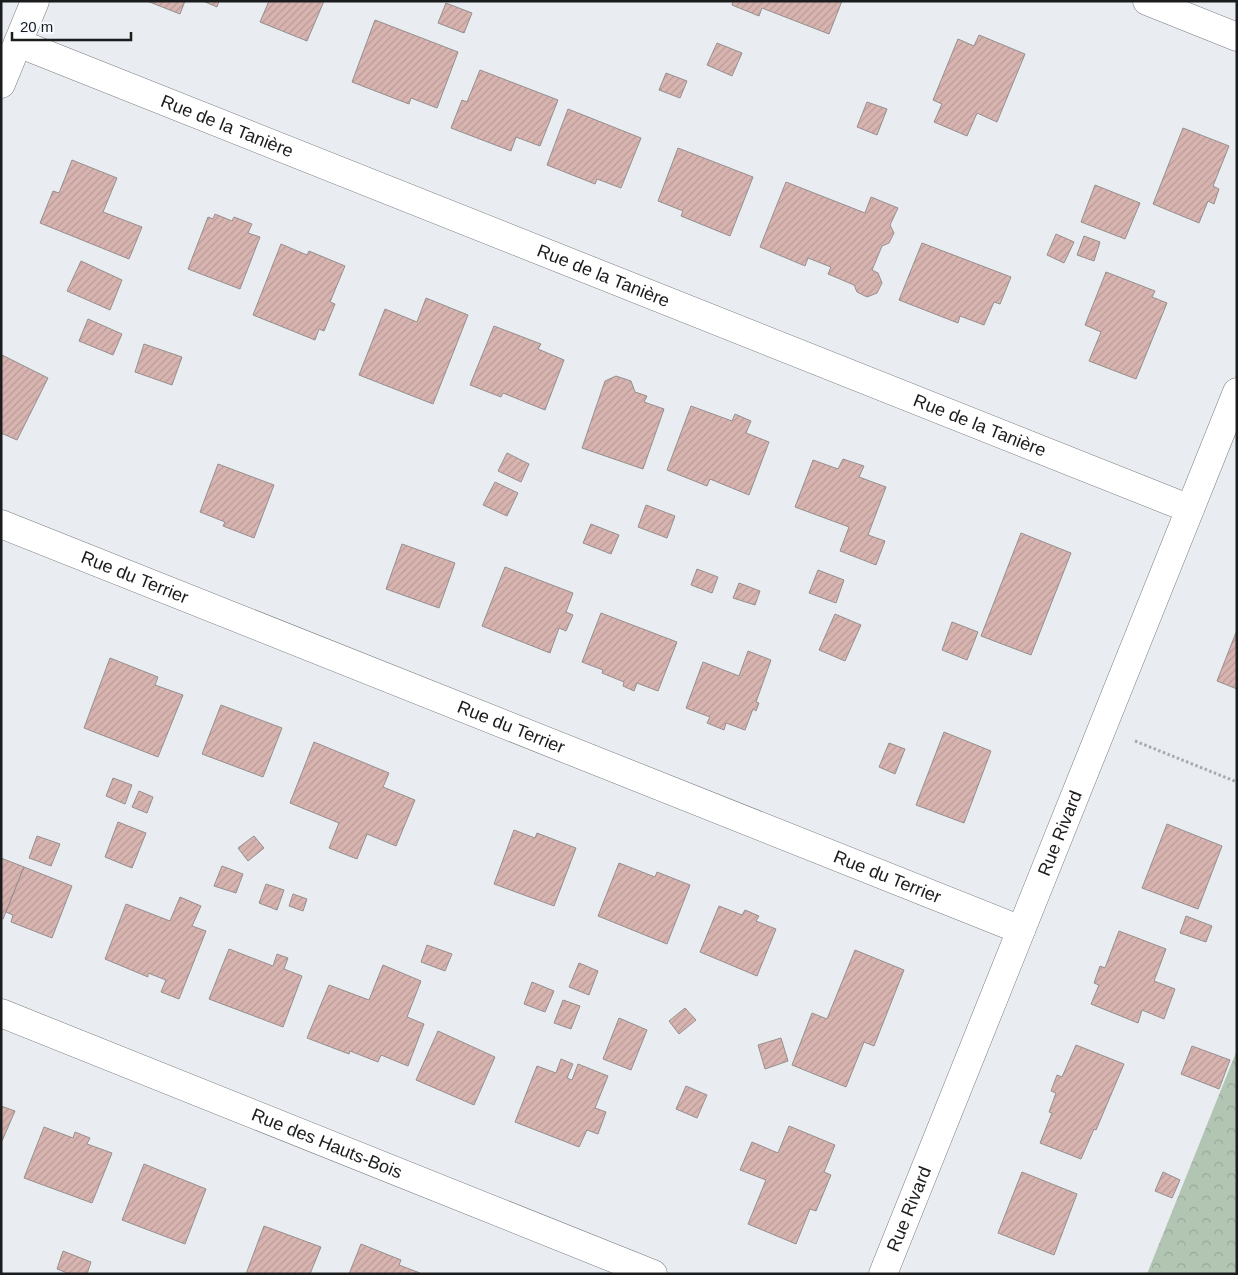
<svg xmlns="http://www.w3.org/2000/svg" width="1238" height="1275" font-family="Helvetica,sans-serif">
	<defs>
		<pattern id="forest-crowns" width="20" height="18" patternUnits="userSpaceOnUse" patternTransform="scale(1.25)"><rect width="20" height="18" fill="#b1c5b2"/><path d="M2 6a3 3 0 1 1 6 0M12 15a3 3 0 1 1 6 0" fill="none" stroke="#98a999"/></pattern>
		<pattern id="building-hatch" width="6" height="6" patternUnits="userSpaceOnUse" patternTransform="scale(1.25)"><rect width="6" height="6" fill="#d8b4b0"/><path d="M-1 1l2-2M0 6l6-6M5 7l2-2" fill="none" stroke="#b99a97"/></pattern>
	</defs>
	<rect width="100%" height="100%" fill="#e9edf1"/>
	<!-- forest -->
	<path fill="url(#forest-crowns)" d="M1237 1050V1274H1147Z"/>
	<!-- building -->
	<g fill="url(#building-hatch)" stroke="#958f8f">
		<path d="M147 1H185L180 14Z"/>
		<path d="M203 1H219L217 7Z"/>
		<path d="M269 1H324L307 41 260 22Z"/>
		<path d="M733 1H842L829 34 762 8 759 16 732 5Z"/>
		<path d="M446 3 472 13 464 33 438 23Z"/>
		<path d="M375 20 458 52 437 108 411 98 409 104 352 82Z"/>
		<path d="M979 35 1025 54 997 122 977 113 967 136 934 122 942 104 933 100 958 39 974 46Z"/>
		<path d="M717 43 742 53 732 76 707 65Z"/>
		<path d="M480 70 558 100 540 146 516 137 511 151 451 128 462 100 467 102Z"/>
		<path d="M666 73 687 81 680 98 659 90Z"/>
		<path d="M867 102 887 109 877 135 857 127Z"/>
		<path d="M568 109 641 138 621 188 597 179 595 184 547 165Z"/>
		<path d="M1183 128 1229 146 1213 186 1219 189 1214 204 1208 201 1199 223 1153 204Z"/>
		<path d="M678 148 753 177 730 236 681 216 683 211 658 201Z"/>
		<path d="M72 160 117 178 103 212 142 227 129 259 40 223 53 191 59 193Z"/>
		<path d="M786 182 865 213 871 197 898 208 890 225 894 233 889 243 882 246 872 270 878 273 882 283 877 293 867 297 857 292 854 285 828 274 831 267 808 258 805 266 760 247Z"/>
		<path d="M1095 185 1140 203 1125 239 1081 222Z"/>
		<path d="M215 214 232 221 234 217 252 224 248 233 260 237 240 289 188 269 208 217 213 219Z"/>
		<path d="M1056 234 1074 242 1064 263 1047 255Z"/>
		<path d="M1084 236 1100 242 1094 261 1077 255Z"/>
		<path d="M922 243 1011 277 1000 304 994 302 984 325 960 316 958 323 899 300Z"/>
		<path d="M281 244 307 255 309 251 345 266 330 302 335 304 324 331 319 329 315 340 253 315Z"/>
		<path d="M81 261 122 280 110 310 67 291Z"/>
		<path d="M1106 272 1155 291 1152 297 1167 303 1136 379 1089 361 1101 332 1085 325Z"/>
		<path d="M426 298 468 315 433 404 359 375 385 309 417 322Z"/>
		<path d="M88 319 122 334 113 355 79 341Z"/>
		<path d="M494 326 541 344 538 349 564 360 545 410 503 393 501 397 470 385Z"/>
		<path d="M144 344 182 357 172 385 135 372Z"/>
		<path d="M2 355 48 378 17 440 1 433V358Z"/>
		<path d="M616 376 631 381 635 392 647 396 644 402 664 409 643 469 582 448 605 381Z"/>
		<path d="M691 406 732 421 735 414 751 421 746 433 769 442 749 495 710 479 707 486 667 470Z"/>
		<path d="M507 453 529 464 521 482 498 471Z"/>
		<path d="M843 459 864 466 859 477 886 487 868 535 885 541 876 565 840 551 849 527 795 507 813 460 838 469Z"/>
		<path d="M218 464 274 485 254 538 223 526 225 522 200 512Z"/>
		<path d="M495 482 518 493 507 516 483 505Z"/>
		<path d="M646 505 675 516 667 538 638 527Z"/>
		<path d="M591 524 619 535 611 554 583 543Z"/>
		<path d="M1021 533 1071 553 1031 655 981 636Z"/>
		<path d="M402 544 455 563 439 608 386 589Z"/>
		<path d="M505 567 573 593 566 612 573 615 566 631 559 628 550 653 482 626Z"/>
		<path d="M697 569 718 577 712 593 691 585Z"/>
		<path d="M818 570 844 580 836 603 809 593Z"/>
		<path d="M739 583 760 591 755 605 733 598Z"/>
		<path d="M601 613 677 642 658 691 637 683 634 691 623 686 624 682 602 673 603 670 582 662Z"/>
		<path d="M835 614 861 625 845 661 819 650Z"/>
		<path d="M952 622 978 632 967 660 942 650Z"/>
		<path d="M1237 630V689L1217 681Z"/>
		<path d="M748 651 771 660 756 702 759 703 756 711 753 709 745 730 726 723 724 730 707 723 710 717 686 708 703 662 739 676Z"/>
		<path d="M110 658 158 677 155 685 183 695 158 757 84 728Z"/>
		<path d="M221 705 282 728 263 777 202 754Z"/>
		<path d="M944 732 991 751 964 823 916 805Z"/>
		<path d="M314 742 389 773 383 787 415 800 396 846 367 834 357 859 329 848 339 823 290 803Z"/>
		<path d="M889 743 905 749 895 774 879 767Z"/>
		<path d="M113 778 132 785 125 804 106 796Z"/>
		<path d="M139 791 153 797 147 813 132 807Z"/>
		<path d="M118 822 146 833 132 868 105 857Z"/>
		<path d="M1167 824 1222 846 1198 909 1142 888Z"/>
		<path d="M514 830 535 838 537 833 576 848 554 906 494 884Z"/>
		<path d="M37 836 60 844 51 866 29 858Z"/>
		<path d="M254 836 264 848 248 861 238 848Z"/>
		<path d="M1 858 24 867 3 919 1 918Z"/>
		<path d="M619 863 655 877 657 872 690 885 667 944 598 916Z"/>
		<path d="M222 866 243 874 236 893 214 886Z"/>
		<path d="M24 867 72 886 52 938 11 922 13 915 6 912Z"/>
		<path d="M266 884 284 890 277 910 259 903Z"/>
		<path d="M293 894 307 899 303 911 289 906Z"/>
		<path d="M180 897 201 906 192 926 206 931 179 999 161 992 166 980 148 973V977L105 959 126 904 170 921Z"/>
		<path d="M719 906 742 915 745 910 759 916 756 921 776 929 757 976 700 952Z"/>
		<path d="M1186 916 1212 926 1206 942 1180 933Z"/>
		<path d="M1119 931 1166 949 1154 981 1175 989 1164 1019 1142 1010 1138 1023 1091 1004 1099 985 1094 983 1100 966 1105 968Z"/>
		<path d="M427 945 452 954 445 971 421 962Z"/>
		<path d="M229 949 273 966 277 954 288 958 284 969 302 976 283 1027 209 999Z"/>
		<path d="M855 950 904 970 874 1046 864 1042 846 1087 792 1065 812 1013 827 1019Z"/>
		<path d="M579 963 598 971 589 995 569 987Z"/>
		<path d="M383 965 421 981 407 1017 424 1024 408 1066 381 1055 378 1062 350 1051 349 1054 307 1038 329 985 369 1000Z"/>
		<path d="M532 982 554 991 545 1012 524 1004Z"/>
		<path d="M563 1000 580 1006 571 1029 554 1023Z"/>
		<path d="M685 1008 696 1020 679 1034 669 1021Z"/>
		<path d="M619 1018 647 1030 631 1070 603 1059Z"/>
		<path d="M438 1031 495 1057 474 1105 416 1080Z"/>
		<path d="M781 1038 788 1061 765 1069 758 1045Z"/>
		<path d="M1076 1045 1124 1064 1096 1130 1094 1129 1081 1159 1040 1143 1052 1113 1049 1112 1056 1093 1051 1091 1057 1075 1062 1077Z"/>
		<path d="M1192 1046 1230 1060 1219 1089 1181 1074Z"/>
		<path d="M561 1059 573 1064 567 1078 572 1080 578 1064 608 1076 595 1108 606 1112 598 1134 587 1130 579 1147 515 1122 537 1066 556 1073Z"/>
		<path d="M686 1086 707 1095 697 1118 676 1109Z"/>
		<path d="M1 1106 15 1111 2 1141H1Z"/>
		<path d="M789 1126 835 1145 824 1172 831 1175 816 1211 810 1209 796 1244 748 1224 766 1180 740 1170 752 1142 778 1153Z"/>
		<path d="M44 1127 73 1138 75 1132 90 1138 87 1144 112 1153 92 1203 24 1178Z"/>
		<path d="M144 1164 206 1189 185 1244 122 1220Z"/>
		<path d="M1022 1172 1077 1194 1054 1255 998 1233Z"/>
		<path d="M1163 1172 1180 1180 1172 1198 1155 1191Z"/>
		<path d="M264 1226 321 1247 310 1274H246Z"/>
		<path d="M361 1244 401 1260 399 1265 420 1273V1274H349Z"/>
		<path d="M63 1251 91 1262 87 1274H70L57 1269Z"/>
	</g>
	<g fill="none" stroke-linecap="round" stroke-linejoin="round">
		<!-- street casing -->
		<g stroke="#797c80" stroke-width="29">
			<g id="street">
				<path d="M1147 1 1237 37"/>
				<path id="s1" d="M18 43 1190 509"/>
				<path d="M1 84 35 1"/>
				<path id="s2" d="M1 524 1021 930"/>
				<path id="s3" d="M1 1013 653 1274"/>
				<path id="s4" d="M883 1274 1237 392"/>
			</g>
		</g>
		<!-- path -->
		<path stroke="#a7aaad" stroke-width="3" stroke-dasharray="2.5 2.5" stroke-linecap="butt" d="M1135 741 1237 782"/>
		<!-- street -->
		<use href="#street" stroke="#fff" stroke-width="28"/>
	</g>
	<g text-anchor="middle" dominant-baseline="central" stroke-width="4" stroke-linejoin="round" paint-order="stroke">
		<!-- street labels -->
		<g font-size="18" fill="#1a1c1d" stroke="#f7fbff">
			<text stroke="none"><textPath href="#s1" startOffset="225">Rue de la Tanière</textPath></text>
			<text stroke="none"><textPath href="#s1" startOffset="630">Rue de la Tanière</textPath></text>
			<text stroke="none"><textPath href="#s1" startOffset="1035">Rue de la Tanière</textPath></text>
			<text stroke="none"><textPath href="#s2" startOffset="144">Rue du Terrier</textPath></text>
			<text stroke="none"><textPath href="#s2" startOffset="549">Rue du Terrier</textPath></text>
			<text stroke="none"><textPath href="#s4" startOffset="475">Rue Rivard</textPath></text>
			<text stroke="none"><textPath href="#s2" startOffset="954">Rue du Terrier</textPath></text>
			<text stroke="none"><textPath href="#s3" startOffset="351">Rue des Hauts-Bois</textPath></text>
			<text stroke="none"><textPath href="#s4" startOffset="70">Rue Rivard</textPath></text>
		</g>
	</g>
	<!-- border -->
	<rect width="1238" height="1275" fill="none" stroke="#1a1c1d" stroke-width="5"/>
	<!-- scale -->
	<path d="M12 32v8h119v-8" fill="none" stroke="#1a1c1d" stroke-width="2.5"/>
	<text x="20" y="32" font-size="15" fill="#1a1c1d" stroke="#f7fbff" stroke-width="4" paint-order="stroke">20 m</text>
</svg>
